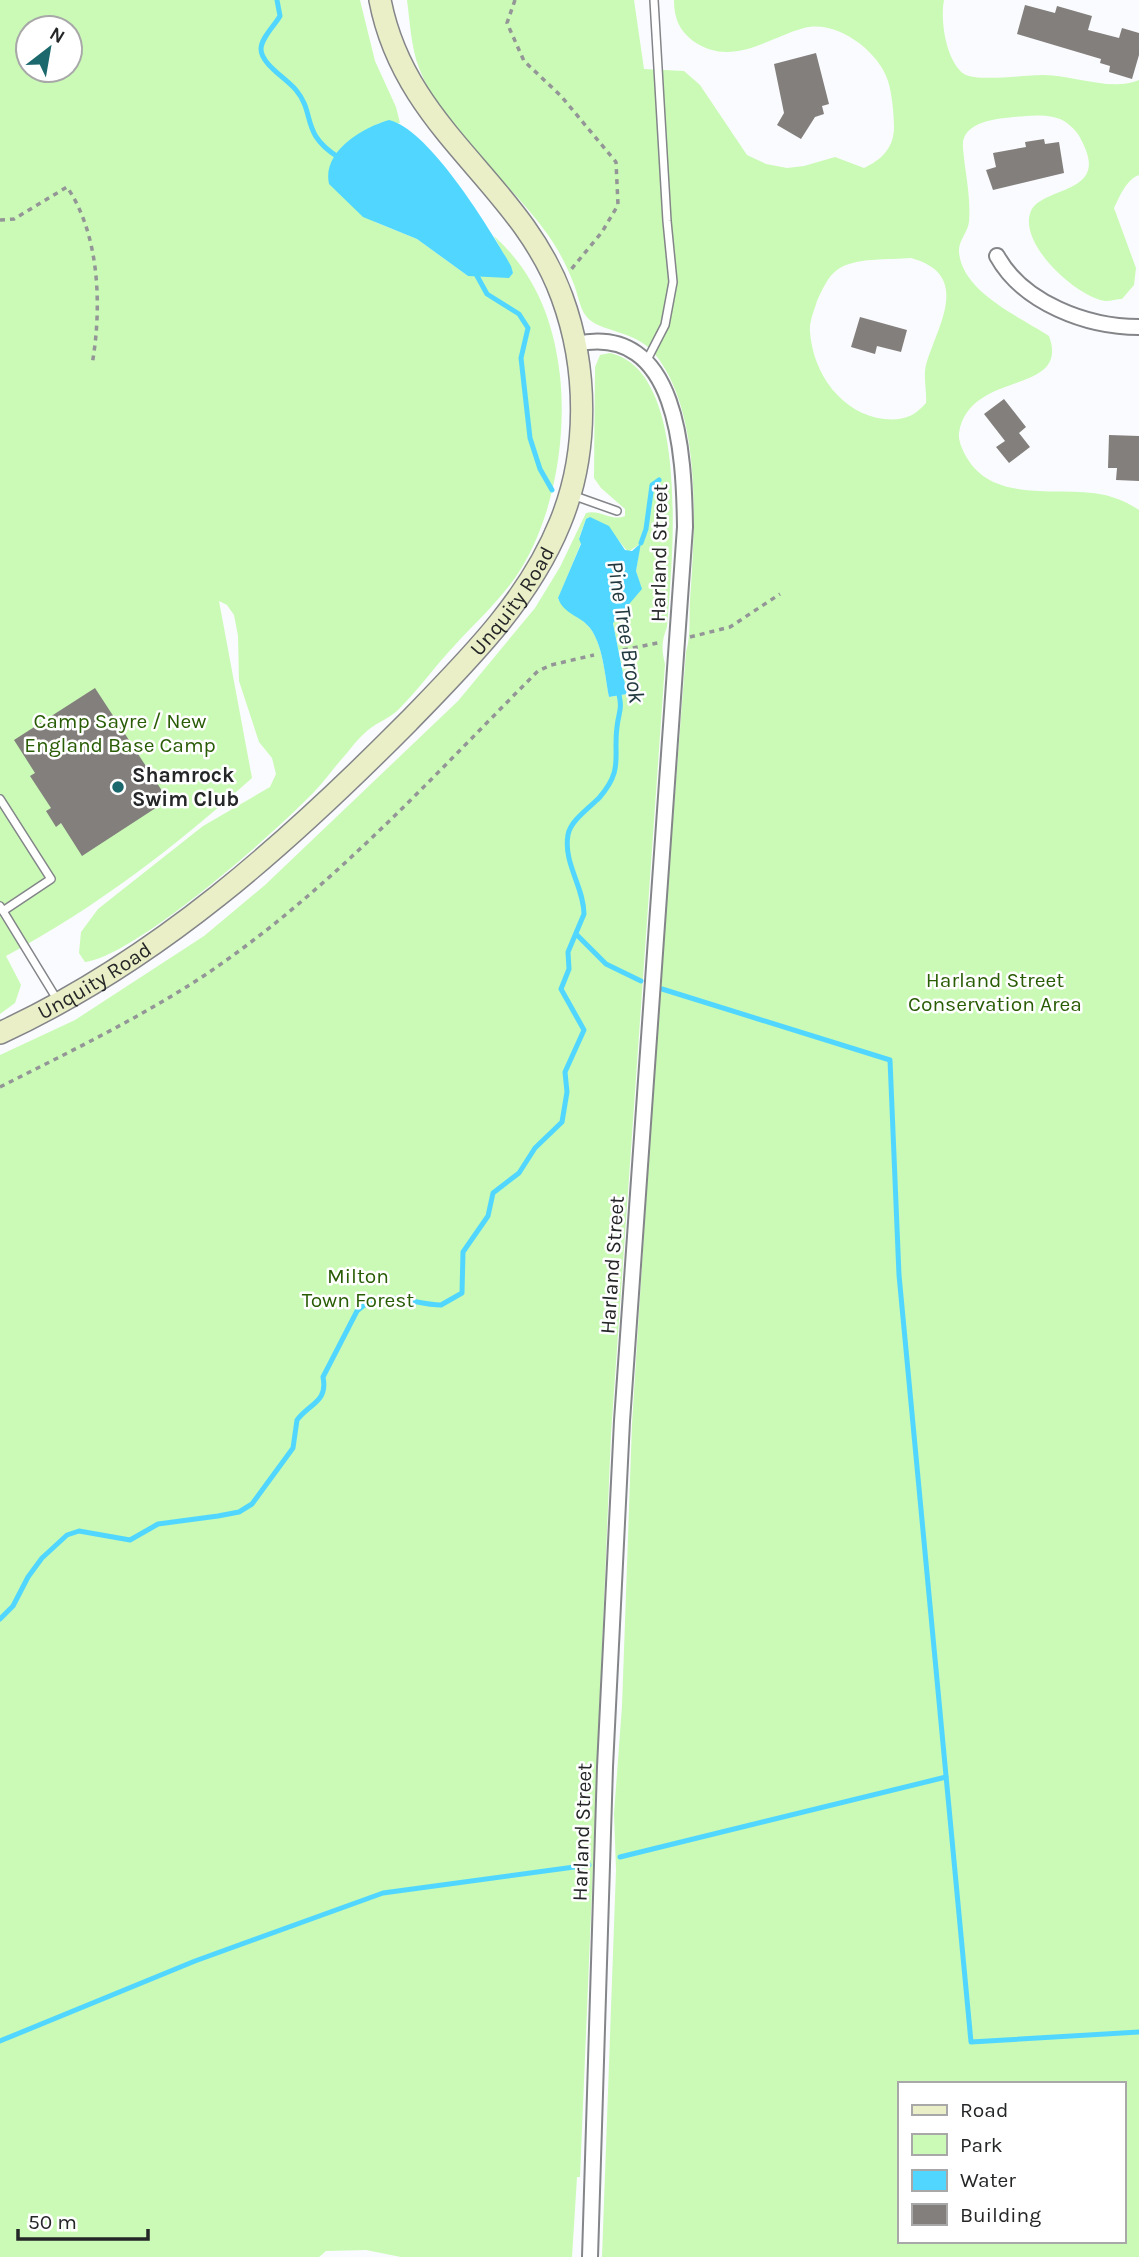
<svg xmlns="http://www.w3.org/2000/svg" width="1139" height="2257" font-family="Karla,sans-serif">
	<rect width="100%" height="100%" fill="#fafbfe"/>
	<!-- green -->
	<g fill="#cafab6" fill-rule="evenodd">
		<path d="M0 0H360L375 61 396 107 400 123H380L354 137 375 222 417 239 468 276 513 273 494 236C535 273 554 321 560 376 567 441 553 523 515 578 497 603 475 623 455 645 435 666 419 689 399 709 390 718 378 722 368 730 361 736 353 745 347 753 334 767 323 784 309 797 270 837 136 955 85 962L79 953 81 932 98 909 203 826 270 787 276 774 272 758 259 742 239 681 238 636 234 615 227 605 219 601 252 778C175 847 97 907 6 956L21 985 15 1003 0 1014ZM28 28H70V70H28Z"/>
		<path d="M407 0H634L644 69 684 71 700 85 747 155 766 164 787 168 804 166 835 157 864 168C881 160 893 149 894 129 894 116 892 93 888 81 879 51 836 19 804 28 767 38 732 68 693 41 679 30 674 18 674 0H944C940 21 946 61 964 74 977 82 1025 75 1044 75 1073 75 1112 92 1139 80V175C1126 180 1120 196 1114 208L1136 268 1134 285 1122 299C1117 299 1111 301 1106 301 1077 298 1017 243 1031 211 1042 187 1105 194 1085 148 1080 136 1077 131 1067 123 1057 115 1038 115 1026 116 1006 118 960 118 963 148 965 173 971 196 969 222 968 232 958 241 959 252 962 292 1020 317 1049 336 1071 396 969 369 959 433 958 441 963 451 967 458 995 505 1060 485 1105 495 1117 498 1129 503 1139 510V2257H602L616 1870 614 1814 622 1706 632 1424 657 1024 686 652C691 635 689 619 690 600 695 529 703 412 654 353 634 329 599 333 586 316 579 307 578 293 573 282 567 266 558 249 548 235 509 179 444 133 419 68 411 47 410 22 407 0ZM911 258C973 275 937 326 926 365 923 376 927 392 926 403 914 417 902 421 884 419 842 414 813 374 810 332 809 322 814 311 817 301 821 292 828 276 837 270 854 257 890 260 911 258ZM899 2084H1123V2241H899Z"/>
		<path d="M610 353C692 371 672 565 667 627 662 640 661 649 665 664L611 1434 580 2177H577L572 2257H401L366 2250 326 2251 319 2257H0V1055L75 1020 204 936 265 885 458 701 535 608 560 567 586 513C600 509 612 522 625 516V509L601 488 594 478 595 367 600 355ZM586 519 615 536 628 552 640 544 636 571 641 589 613 622 627 694 609 697C605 676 603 645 590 628 581 616 566 613 558 599L581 543 579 538Z"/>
	</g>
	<!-- water -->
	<g fill="#51d7ff">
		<path d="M389 120C429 129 490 229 511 266L513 273 509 278 468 276 417 239 363 217 329 184C322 152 361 128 389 120Z"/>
		<path d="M590 517 609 526 625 550 632 551 641 543 636 571 642 589 613 623 627 694 609 697C605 676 603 645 590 628 580 615 564 615 558 598L581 544 579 539 586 519Z"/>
	</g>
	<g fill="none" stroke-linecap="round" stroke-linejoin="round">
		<!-- stream -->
		<g stroke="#51d7ff" stroke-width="5">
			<path d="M277 0 280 16C275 25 261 38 261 49 261 64 286 78 296 90 316 114 300 133 338 157"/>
			<path d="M476 274 487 294 519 314 528 328 521 358 530 438 540 469 552 490"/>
			<path d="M641 543 646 529 652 485 659 480"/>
			<path d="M577 935 606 964 641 981"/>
			<path d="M662 989 890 1060 899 1275 971 2042 1139 2032"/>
			<path d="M0 1619 13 1606 28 1577 42 1558 67 1535 79 1531 130 1540 158 1524 218 1516 239 1512 252 1504 293 1448 297 1420C310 1403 328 1402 323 1377L357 1311C383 1286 412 1305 441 1305L462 1293 463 1252 488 1216 493 1193 519 1173 535 1148 562 1122 567 1092 565 1072 584 1030 561 989 569 969 568 952 584 914C584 887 563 863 568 835 570 821 589 808 599 798 624 769 613 758 617 727 619 709 623 711 618 690"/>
			<path d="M620 1857 946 1777"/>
			<path d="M0 2041 195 1961 383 1893 589 1865"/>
		</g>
	</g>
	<!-- building -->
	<g fill="#837f7d">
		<path d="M1025 5 1055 13 1057 6 1092 16 1088 30 1119 38 1122 28 1139 33V55L1132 79 1109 72 1110 66 1100 63 1101 59 1017 34Z"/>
		<path d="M816 53 829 104 822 106 824 114 815 117 801 139 777 125 784 113 774 64Z"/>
		<path d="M1044 139 1045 144 1059 142 1064 173 993 190 986 170 996 167 993 153 1026 147 1025 142Z"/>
		<path d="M860 317 907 330 901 352 877 346 875 354 851 347Z"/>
		<path d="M1004 399 1026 427 1019 433 1030 447 1009 463 996 447 1005 441 984 414Z"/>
		<path d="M1109 435 1139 436V481L1116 480 1117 468H1108Z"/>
		<path d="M95 688 168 800 82 856 61 823 56 827 46 811 51 808 30 776 35 773 14 740Z"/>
	</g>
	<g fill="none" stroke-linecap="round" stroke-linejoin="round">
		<!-- service casing -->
		<g stroke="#838589" stroke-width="10">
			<g id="service">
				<path d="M647 360 665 325 673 282 667 221 654 0"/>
				<path d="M572 495 617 511"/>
				<path d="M0 799 51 879 3 911"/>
				<path d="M0 906 58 1001"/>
			</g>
		</g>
		<!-- minor casing -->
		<g stroke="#838589" stroke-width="18">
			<g id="minor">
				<path d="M997 256C1023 303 1087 327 1139 327"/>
				<path d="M576 344C679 322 684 456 685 527L622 1421 605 1767 590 2257"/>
			</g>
		</g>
		<!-- secondary casing -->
		<g stroke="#838589" stroke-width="24">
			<g id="secondary">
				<path id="s1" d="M0 1033C158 960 287 844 408 722 466 662 528 602 560 523 589 453 588 368 562 297 520 181 405 131 380 0"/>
			</g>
		</g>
		<!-- path -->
		<g stroke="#949597" stroke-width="3.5" stroke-dasharray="5 5" stroke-linecap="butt">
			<path d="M515 0 507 23 524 61 561 96 616 162 618 205 602 232 569 272"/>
			<path d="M0 220 14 219 67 187C100 235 102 308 92 365"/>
			<path d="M690 637 730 627 780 594"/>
			<path d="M623 650 662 642"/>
			<path d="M0 1087C69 1052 140 1018 205 975 330 891 432 777 538 671L551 665 594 655"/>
		</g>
		<!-- service -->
		<use href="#service" stroke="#fff" stroke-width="7"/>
		<!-- minor -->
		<use href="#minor" stroke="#fff" stroke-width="14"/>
		<!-- secondary -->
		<use href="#secondary" stroke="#eaefc7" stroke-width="21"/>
	</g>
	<!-- markers -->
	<circle fill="#1c696d" stroke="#fff" stroke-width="2.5" cx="118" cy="787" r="7"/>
	<g text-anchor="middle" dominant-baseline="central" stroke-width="5" stroke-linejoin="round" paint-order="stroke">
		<!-- street labels -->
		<g font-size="21" fill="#252627" stroke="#fff">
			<text transform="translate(659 553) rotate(-89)">Harland Street</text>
			<text stroke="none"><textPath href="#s1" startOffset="676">Unquity Road</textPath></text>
			<text stroke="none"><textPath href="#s1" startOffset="108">Unquity Road</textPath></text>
			<text transform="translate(612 1265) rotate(-86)">Harland Street</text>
			<text transform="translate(582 1832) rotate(-88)">Harland Street</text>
		</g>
		<!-- park labels -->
		<g font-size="21" fill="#295d05" stroke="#fff">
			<text x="120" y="721">Camp Sayre / New<tspan x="120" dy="24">England Base Camp</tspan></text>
			<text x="995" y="980">Harland Street<tspan x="995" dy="24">Conservation Area</tspan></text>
			<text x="358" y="1276">Milton<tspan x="358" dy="24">Town Forest</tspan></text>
		</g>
		<!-- poi labels -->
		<g font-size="21" font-weight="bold" fill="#252627" stroke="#fff" text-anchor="start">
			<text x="132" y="775">Shamrock<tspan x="132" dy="24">Swim Club</tspan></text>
		</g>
		<!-- water labels -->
		<g font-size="23" font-style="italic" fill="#223940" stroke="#fff">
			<text transform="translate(626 632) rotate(81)">Pine Tree Brook</text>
		</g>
	</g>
	<!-- legend -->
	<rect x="898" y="2082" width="228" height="161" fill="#ffffff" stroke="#a8a8a9" stroke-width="2"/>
	<rect x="912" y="2105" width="35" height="10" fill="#eaefc7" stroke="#a8a8a9" stroke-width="2"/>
	<text x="960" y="2117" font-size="21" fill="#252627">Road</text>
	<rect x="912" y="2134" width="35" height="21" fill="#cafab6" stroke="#a8a8a9" stroke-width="2"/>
	<text x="960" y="2152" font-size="21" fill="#252627">Park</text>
	<rect x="912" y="2170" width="35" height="21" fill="#51d7ff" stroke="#a8a8a9" stroke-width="2"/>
	<text x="960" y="2187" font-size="21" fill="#252627">Water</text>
	<rect x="912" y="2204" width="35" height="21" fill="#837f7d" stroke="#a8a8a9" stroke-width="2"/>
	<text x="960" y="2222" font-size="21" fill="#252627">Building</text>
	<!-- north arrow -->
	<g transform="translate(49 49) rotate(31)"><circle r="33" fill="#ffffff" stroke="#a8a8a9" stroke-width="2"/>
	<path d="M0-5L12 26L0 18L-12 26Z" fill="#1c696d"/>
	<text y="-10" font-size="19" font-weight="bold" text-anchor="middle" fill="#252627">N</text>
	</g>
	<!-- scale -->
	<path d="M18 2229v10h130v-10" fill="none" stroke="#252627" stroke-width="3.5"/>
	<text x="28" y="2229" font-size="21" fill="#252627" stroke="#ffffff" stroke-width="5" paint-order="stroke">50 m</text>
</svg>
